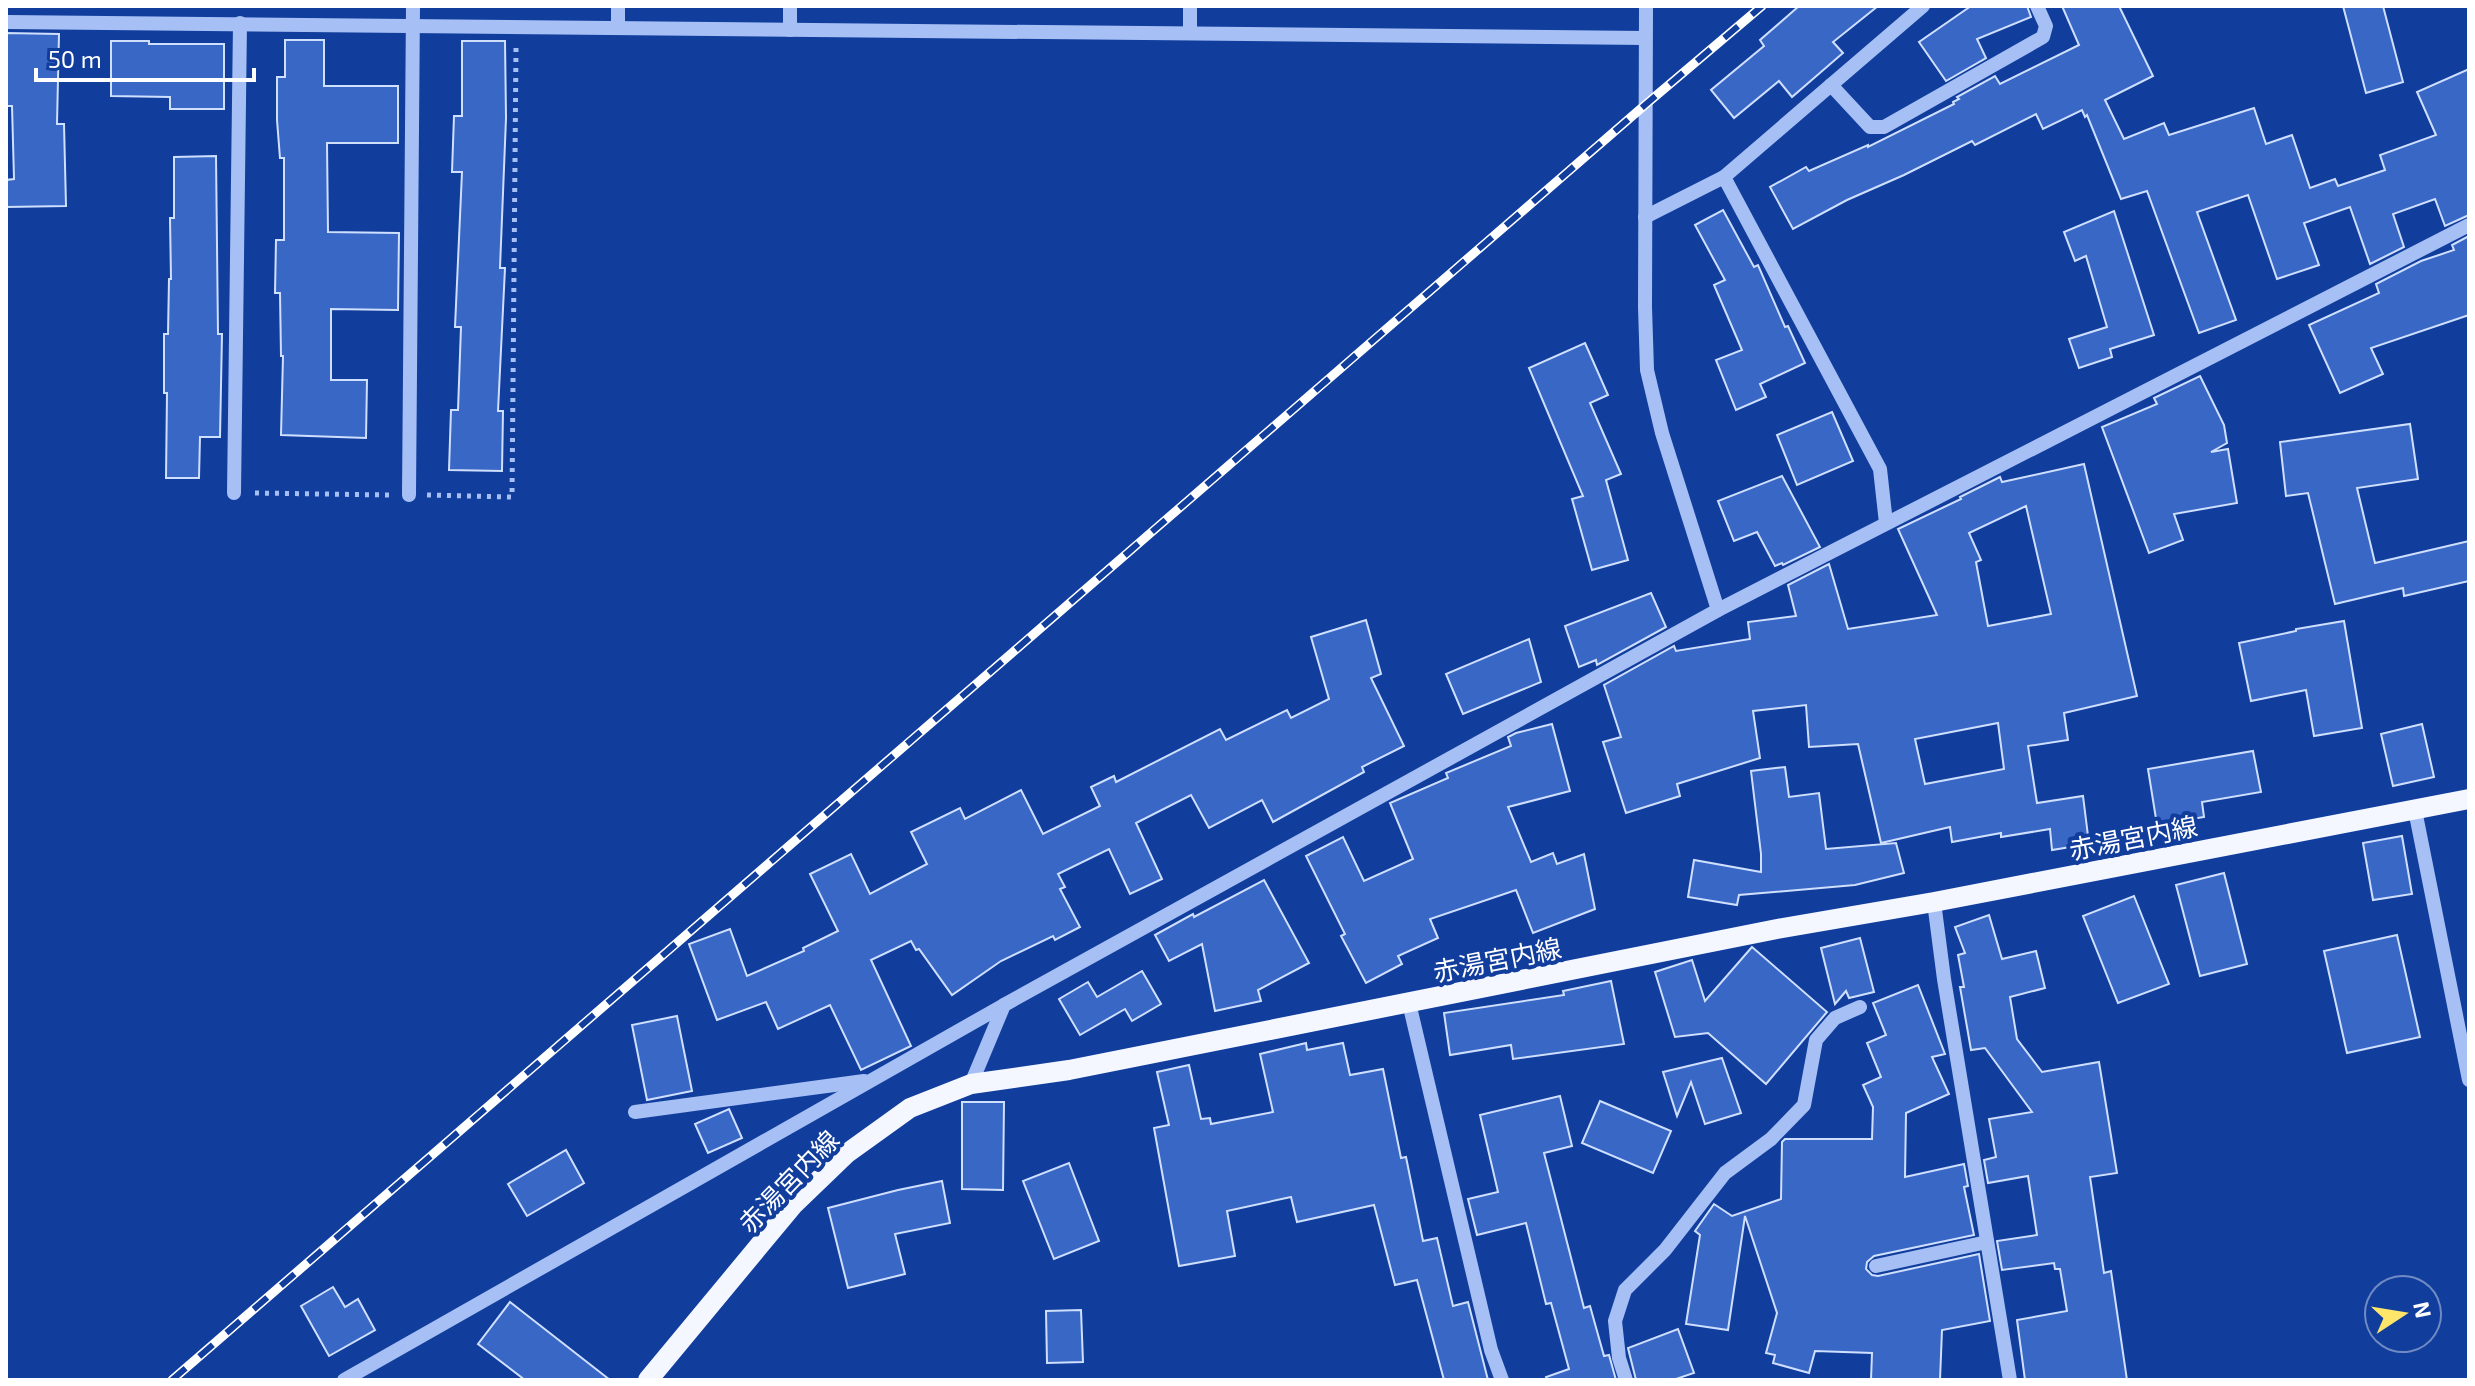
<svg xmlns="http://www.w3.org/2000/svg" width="2475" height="1386" font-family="'Exo 2','Noto Sans JP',sans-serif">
	<rect width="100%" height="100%" fill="#113d9d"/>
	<!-- building -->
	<g fill="#3967c5" stroke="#cfdffe" stroke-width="2" fill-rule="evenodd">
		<path d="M1799 6H1878L1833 42 1843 53 1792 97 1779 81 1734 118 1711 90 1764 46 1760 40Z"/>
		<path d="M1971 6H2027L2031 17 1977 39 1986 58 1946 81 1919 42Z"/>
		<path d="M2062 6H2119L2153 76 2105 100 2124 139 2164 123 2169 135 2254 108 2266 144 2292 135 2310 188 2335 179 2338 186 2385 170 2380 155 2436 135 2417 92 2469 69V215L2445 226 2435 199 2393 214 2404 247 2370 264 2350 207 2304 223 2319 265 2277 279 2248 195 2197 212 2236 320 2199 333 2147 191 2121 199 2087 115 2085 117 2082 110 2043 129 2036 114 1975 145 1972 141 1904 175 1847 200 1793 229 1770 187 1806 167 1809 171 1868 145V147L1954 104 1953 102 1959 99 1957 97 1995 76 2000 84 2079 45Z"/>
		<path d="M2343 6H2383L2403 82 2366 93Z"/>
		<path d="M6 33 59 34 57 124H64L66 206 6 207V180L14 179 12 106H6Z"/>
		<path d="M285 40H324V86H398V143H327L328 232 399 233 398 310 331 309V380H367L366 438 281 435 283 356H281L280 293H275L276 240H284V158H280L277 120V77H285Z"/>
		<path d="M111 41H149V44H224V109H170V97L111 96Z"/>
		<path d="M462 41H505L506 118 500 268H505L498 411H503L502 471 449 470 451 410H458L461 327H455L462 172H452L454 116H462Z"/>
		<path d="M216 156 218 334H222L220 437H200L199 478H166L167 393H164V334H168L169 279H171L170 218H174V157Z"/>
		<path d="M1723 210 1754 267 1758 265 1785 327 1788 326 1805 363 1760 384 1766 397 1736 410 1716 360 1742 350 1714 285 1725 280 1695 225Z"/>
		<path d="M2114 211 2154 335 2110 349 2112 357 2079 368 2069 339 2107 327 2086 256 2075 261 2064 232Z"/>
		<path d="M2469 236V315L2371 348 2383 374 2340 393 2309 325 2379 293 2376 284 2421 261 2454 250 2452 245Z"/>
		<path d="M1585 343 1608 395 1590 403 1621 474 1606 480 1628 560 1592 570 1572 499 1583 496 1529 368Z"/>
		<path d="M2200 376 2224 425 2227 443 2211 452 2228 449 2237 503 2174 514 2183 540 2149 553 2102 427 2157 404 2154 398Z"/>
		<path d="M1832 412 1853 461 1797 485 1777 435Z"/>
		<path d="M2410 424 2418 479 2357 488 2375 563 2469 541V581L2404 596 2403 588 2335 604 2308 493 2286 496 2280 442Z"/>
		<path d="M2084 464 2137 696 2064 713 2068 740 2028 746 2037 803 2083 796 2089 844 2052 850 2050 829 2001 837V833L1952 842 1950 827 1881 843 1858 744 1809 747 1806 705 1753 711 1760 758 1677 784 1680 796 1626 813 1603 742 1621 737 1604 685 1674 646 1676 651 1750 639 1748 622 1796 616 1788 585 1829 564 1848 629 1937 615 1898 529 1961 499 1960 497 2000 477 2002 482ZM2026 506 2051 614 1988 626 1976 562 1981 560 1969 533ZM1998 723 2004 769 1925 784 1915 739Z"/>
		<path d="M1782 476 1820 547 1783 565 1782 563 1775 566 1757 532 1734 541 1718 501Z"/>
		<path d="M1651 593 1666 627 1597 665 1596 660 1579 667 1565 626Z"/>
		<path d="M1366 620 1381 674 1371 678 1404 746 1362 767 1364 772 1273 822 1262 800 1209 828 1191 795 1136 823 1162 879 1130 894 1109 849 1058 874 1065 887 1060 889 1080 927 1055 940 1053 936 1001 961 952 995 919 949 916 950 911 941 871 960 911 1046 861 1070 830 1005 778 1029 766 1002 717 1020 689 944 730 929 747 976 804 951 803 948 838 931 810 874 851 854 870 894 927 864 911 832 960 808 965 819 1021 790 1043 834 1100 806 1091 787 1114 776 1116 782 1220 729 1226 740 1287 710 1291 718 1329 699 1311 637Z"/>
		<path d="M2344 621 2362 728 2314 736 2306 690 2251 701 2239 643 2296 631V629Z"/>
		<path d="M1529 639 1541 682 1463 714 1446 674Z"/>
		<path d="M1552 724 1570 791 1508 807 1531 862 1553 853 1557 864 1584 854 1595 909 1533 933 1516 890 1430 919 1438 938 1398 956 1402 964 1366 983 1341 936 1345 934 1306 856 1343 837 1364 881 1413 859 1390 803 1448 778 1446 773 1511 746 1508 737 1516 733Z"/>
		<path d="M2422 724 2434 777 2393 786 2381 734Z"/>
		<path d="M2253 751 2261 792 2202 802 2204 817 2157 825 2148 769Z"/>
		<path d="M1785 767 1789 797 1819 793 1826 849 1896 843 1904 873 1855 885 1739 895 1737 905 1688 897 1694 860 1761 872V854L1751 771Z"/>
		<path d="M2402 836 2412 894 2373 900 2363 843Z"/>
		<path d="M2224 873 2247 964 2200 976 2176 885Z"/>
		<path d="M1264 880 1309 963 1258 990 1261 1001 1215 1011 1202 944 1169 961 1155 935 1193 914 1194 917Z"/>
		<path d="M2134 896 2169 984 2118 1003 2083 916Z"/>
		<path d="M1989 915 2002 959 2036 951 2045 988 2010 997 2017 1039 2042 1072 2099 1062 2117 1173 2090 1177 2104 1273 2111 1271 2127 1380H2025L2017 1320 2067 1311 2060 1269H2055L2054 1263 2002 1270 1997 1241 2037 1235 2028 1176 1988 1183 1984 1160 1996 1157 1989 1119 2032 1112 1985 1048 1971 1050 1960 987H1964L1958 955 1965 953 1955 927Z"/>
		<path d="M2397 935 2420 1037 2347 1053 2324 951Z"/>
		<path d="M1860 938 1874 992 1849 998 1846 991 1835 1004 1821 948Z"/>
		<path d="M1752 947 1827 1012 1766 1084 1708 1033 1675 1037 1655 972 1692 960 1705 1001Z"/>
		<path d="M1142 971 1161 1004 1132 1021 1125 1009 1080 1035 1059 999 1088 982 1097 997Z"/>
		<path d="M1611 981 1624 1044 1513 1059 1511 1045 1450 1055 1444 1013 1564 995 1563 991Z"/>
		<path d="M1918 985 1945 1054 1932 1057 1949 1094 1906 1113 1905 1177 1964 1164 1968 1186 1964 1187 1974 1235 1874 1256 1867 1262 1866 1269 1872 1275 1878 1276 1979 1254 1990 1321 1942 1330 1940 1380H1871L1872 1353 1815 1351 1809 1373 1773 1363 1775 1355 1766 1353 1777 1313 1745 1216 1728 1330 1686 1324 1700 1235 1695 1231 1714 1204 1732 1216 1781 1199 1782 1142 1785 1139H1872L1873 1107 1863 1085 1881 1077 1867 1043 1886 1035 1873 1003Z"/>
		<path d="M677 1016 692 1091 647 1100 632 1025Z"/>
		<path d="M1306 1043 1307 1050 1343 1043 1350 1075 1383 1069 1401 1158 1406 1157 1423 1241 1437 1238 1453 1306 1468 1302 1488 1380H1444L1417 1280 1395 1285 1374 1205 1297 1222 1291 1197 1227 1211 1235 1256 1179 1266 1154 1128 1169 1125 1157 1072 1189 1065 1201 1119 1210 1118 1211 1124 1273 1112 1260 1054Z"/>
		<path d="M1722 1058 1741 1113 1705 1124 1691 1082 1677 1116 1663 1072Z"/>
		<path d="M1560 1096 1572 1146 1544 1153 1584 1308 1590 1306 1604 1356 1609 1355 1616 1380H1547L1546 1377 1569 1369 1551 1303 1546 1304 1526 1223 1477 1235 1468 1199 1498 1192 1480 1115Z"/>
		<path d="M1600 1101 1671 1131 1653 1173 1582 1143Z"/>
		<path d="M962 1102H1004L1003 1190 962 1189Z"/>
		<path d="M729 1109 742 1138 708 1153 695 1124Z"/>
		<path d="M566 1150 584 1183 527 1216 508 1184Z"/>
		<path d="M1069 1163 1099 1241 1054 1259 1023 1181Z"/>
		<path d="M942 1181 950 1223 895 1234 905 1274 848 1288 828 1208 898 1190Z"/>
		<path d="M333 1287 345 1307 358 1299 375 1330 329 1356 301 1306Z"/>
		<path d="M510 1302 610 1380H525L478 1344Z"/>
		<path d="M1081 1310 1083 1362 1047 1363 1046 1311Z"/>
		<path d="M1678 1329 1694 1373 1673 1380H1636L1628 1348Z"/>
	</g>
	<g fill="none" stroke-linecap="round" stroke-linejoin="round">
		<!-- path -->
		<g stroke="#a6c0f5" stroke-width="5" stroke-dasharray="4 6" stroke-linecap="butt">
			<path d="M255 493 389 495"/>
			<path d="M427 495 512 497 516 48"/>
		</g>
		<!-- minor -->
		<g stroke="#a6c0f5" stroke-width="14">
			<path d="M1646 6 1645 307 1647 370 1662 433 1718 610"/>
			<path d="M6 22 1645 38"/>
			<path d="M618 27V6"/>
			<path d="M790 30V6"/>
			<path d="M1190 33V6"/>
			<path d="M1831 85 1870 127H1884L2043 37 2046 26 2037 6"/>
			<path d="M1724 177 1880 469 1886 523"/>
			<path d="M1645 217 1724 177 1923 6"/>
			<path d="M234 493 240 23"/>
			<path d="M409 495 413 6"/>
			<path d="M2415 810 2469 1080"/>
			<path d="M1934 902 1944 979 2010 1380"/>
			<path d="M1409 1003 1491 1350 1502 1380"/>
			<path d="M971 1084 1004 1005 1718 610 2469 225"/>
			<path d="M635 1112 864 1081"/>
			<path d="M1876 1266 1987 1242"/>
			<path d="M344 1380 1004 1005"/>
			<path d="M1626 1380 1619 1358 1615 1321 1625 1290 1665 1250 1725 1173 1771 1139 1804 1105 1816 1040 1835 1018 1860 1007"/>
		</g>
		<!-- major -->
		<path stroke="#f4f7ff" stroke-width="20" d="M648 1380 793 1205 846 1154 910 1108 971 1084 1069 1070 1777 929 1934 902 2469 799"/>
		<!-- rail casing -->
		<g stroke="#fff" stroke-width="9">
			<path id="rail" d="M172 1380 1645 105 1762 6"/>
		</g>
		<!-- rail -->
		<use href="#rail" stroke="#113d9d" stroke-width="6" stroke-dasharray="18" stroke-linecap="butt"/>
	</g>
	<g text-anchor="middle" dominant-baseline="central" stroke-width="8" stroke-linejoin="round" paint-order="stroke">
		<!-- street labels -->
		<g font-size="26" fill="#fff" stroke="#113d9d">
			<text transform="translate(2133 837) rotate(-11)">赤湯宮内線</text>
			<text transform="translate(1497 959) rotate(-11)">赤湯宮内線</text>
			<text transform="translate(788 1181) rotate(-46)">赤湯宮内線</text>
		</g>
	</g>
	<!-- border -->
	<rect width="2475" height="1386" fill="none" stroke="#ffffff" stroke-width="16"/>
	<!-- north arrow -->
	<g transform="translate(2403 1314) rotate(78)"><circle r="38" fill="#113d9d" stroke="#708bc4" stroke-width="2"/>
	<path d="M0-6L14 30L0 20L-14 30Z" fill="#ffe66a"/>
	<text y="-12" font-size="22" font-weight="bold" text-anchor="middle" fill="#ffffff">N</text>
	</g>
	<!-- scale -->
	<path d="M36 68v12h218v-12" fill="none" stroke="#ffffff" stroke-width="4"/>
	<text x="48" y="68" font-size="24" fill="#ffffff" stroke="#113d9d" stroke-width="6" paint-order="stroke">50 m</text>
</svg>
